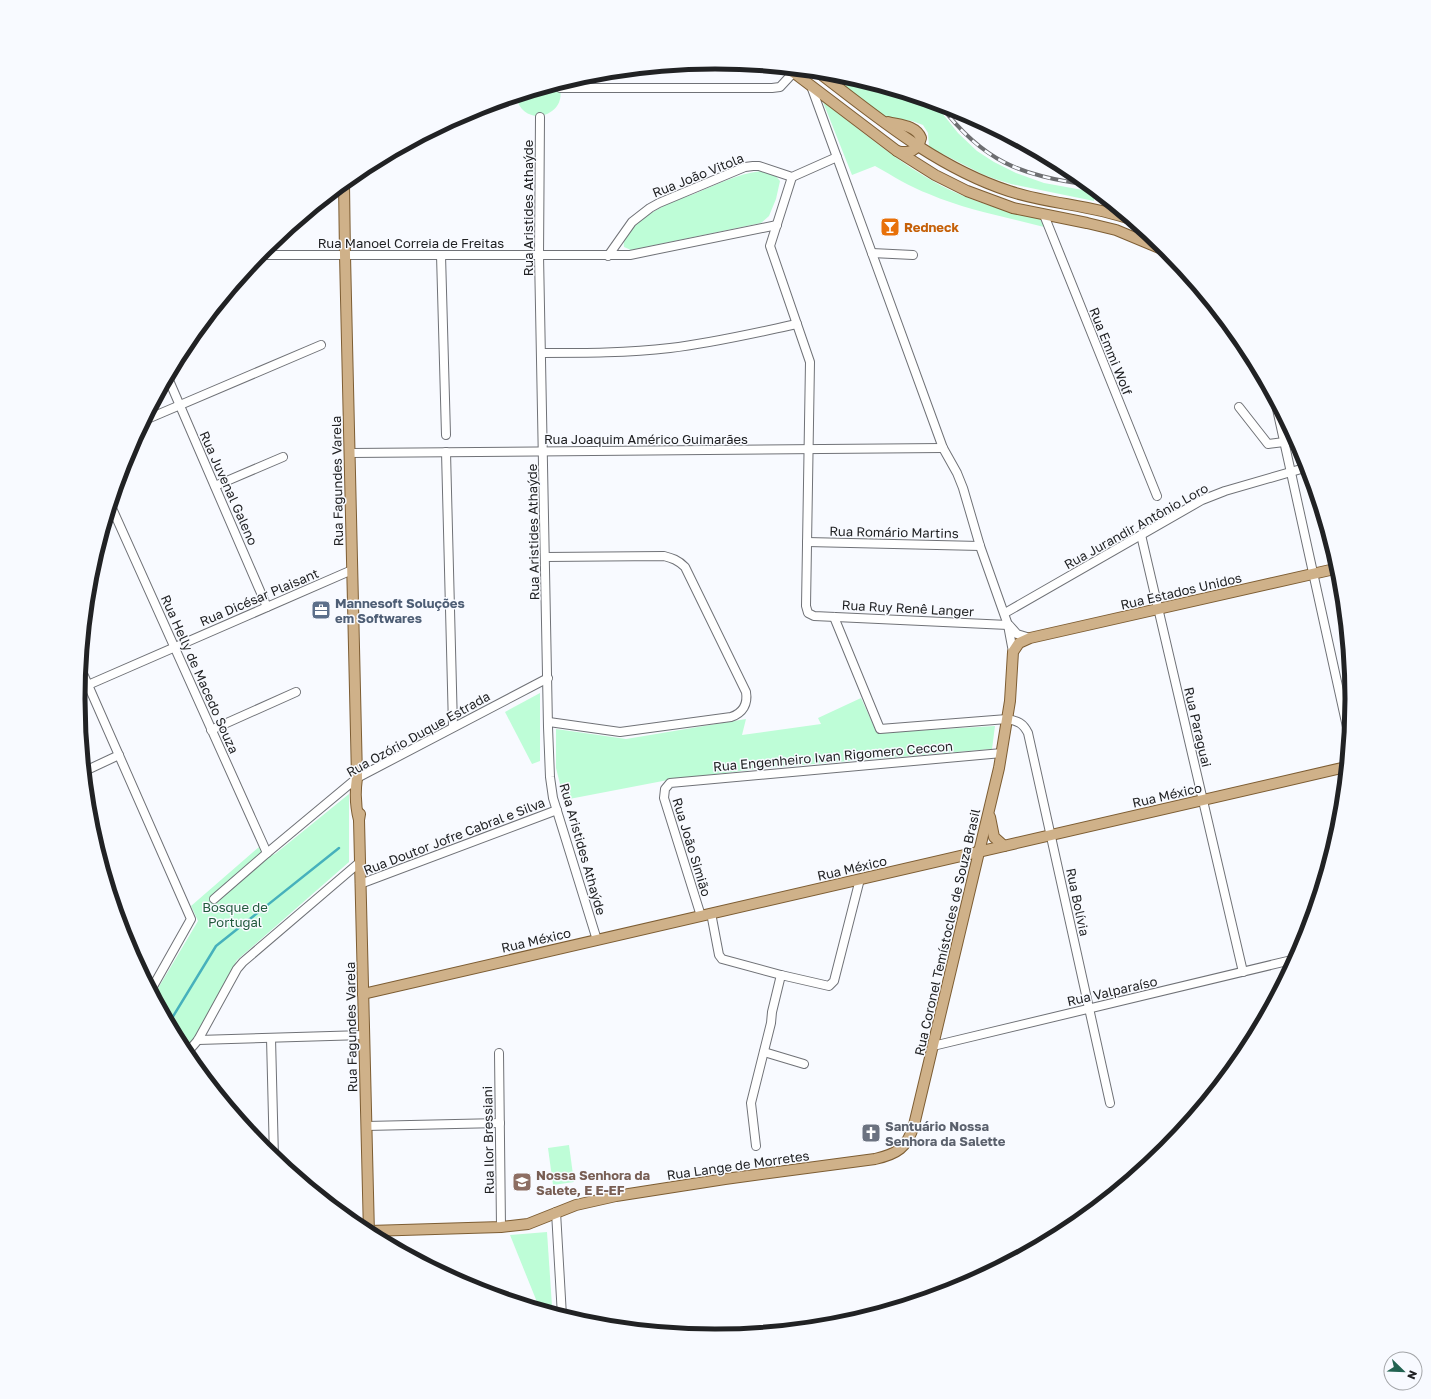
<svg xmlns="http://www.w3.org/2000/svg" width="1431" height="1399" font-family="'Golos Text',sans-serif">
	<rect width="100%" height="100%" fill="#f8faff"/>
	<!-- green -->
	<g fill="#befdd7">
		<path d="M836 74 934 103 958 133 977 151 994 162 1016 173 1044 183 1094 192V201L1011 184 995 179 982 174 929 147 928 133 923 125 912 121 886 118 833 79Z"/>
		<path d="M558 84C572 113 525 132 516 97Z"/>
		<path d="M823 102C861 130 898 163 940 185 972 202 1006 211 1041 219L1044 227C1006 217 966 210 929 194 910 187 893 176 875 166L852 175Z"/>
		<path d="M761 171 774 174 780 181 776 199 769 216 761 223 631 250 624 247C621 233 648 214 660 208 670 202 683 198 694 194 716 185 737 174 761 171Z"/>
		<path d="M540 693V761L532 764 505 712Z"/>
		<path d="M861 698 877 733 995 726 992 749 767 768 668 780 564 800 556 768V729L626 739 746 719 742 735 821 724 818 718Z"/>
		<path d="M349 794V862L237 960 193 1041 184 1051 154 995 198 921 191 906 259 847 262 853 269 856 275 854Z"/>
		<path d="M569 1145 574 1182 553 1185 548 1148Z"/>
		<path d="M547 1232 552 1306 539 1307 510 1235Z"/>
	</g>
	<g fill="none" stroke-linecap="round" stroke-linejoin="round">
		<!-- stream -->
		<path stroke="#46b1bc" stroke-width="2.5" d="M169 1023 216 946 339 848"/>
		<!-- minor casing -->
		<g stroke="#707277" stroke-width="10">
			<g id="minor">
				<path d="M811 86 943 448 957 473 963 488 980 546 1008 625 1013 652"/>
				<path d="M560 88H772L780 87 793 73"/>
				<path d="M540 117 539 255 548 727 550 777 553 798 597 940"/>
				<path d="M792 177 770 246 810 362 806 606 808 613 814 616 1008 625"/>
				<path d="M1044 215 1157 496"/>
				<path d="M872 253 913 255"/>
				<path d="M259 255H630L777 225"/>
				<path d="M441 255 446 435"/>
				<path d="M608 256 632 222 650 208 659 203 745 167 753 166H759L792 177 837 157"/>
				<path d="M541 353C584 353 628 353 670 348 713 343 755 333 797 324"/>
				<path d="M168 378 267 607"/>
				<path d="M1275 400 1349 736"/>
				<path d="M1239 407 1268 444 1284 442"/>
				<path d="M145 420 321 345"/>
				<path d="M446 452 453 727"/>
				<path d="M350 453 943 448"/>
				<path d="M215 486 283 457"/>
				<path d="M111 506 267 853"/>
				<path d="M1141 535 1243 972"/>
				<path d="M807 542 980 546"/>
				<path d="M545 557 664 556C672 558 678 560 685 567L746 692C748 704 743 713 731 717L620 732 549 722"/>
				<path d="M1005 613 1202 500 1225 491 1308 467"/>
				<path d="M834 617 880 729 1007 719C1018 721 1023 723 1028 733L1110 1103"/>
				<path d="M1009 625 1017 634 1030 638"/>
				<path d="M81 669 191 919 151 990"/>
				<path d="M88 685 352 570"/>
				<path d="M211 730 296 692"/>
				<path d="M85 771 119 755"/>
				<path d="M360 884 557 810"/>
				<path d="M214 899 267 853 357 778 548 678"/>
				<path d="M711 913 719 955 722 959 781 975 829 986 834 981 860 879"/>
				<path d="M701 916 664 798 665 789 670 783 1002 753"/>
				<path d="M271 1038 274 1158"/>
				<path d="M198 1040 364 1035"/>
				<path d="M933 1046 1296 959"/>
				<path d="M764 1052 804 1064"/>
				<path d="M499 1053 501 1227"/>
				<path d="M186 1054 198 1040 237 969 243 962 360 862"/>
				<path d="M366 1126 500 1123"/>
				<path d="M756 1146 751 1103 771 1023 772 1012 781 975"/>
				<path d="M556 1212 562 1316"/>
			</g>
		</g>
		<!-- major casing -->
		<g stroke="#7d5d33" stroke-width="12">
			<g id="major">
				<path d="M789 69 897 151 935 175 967 191 1013 208 1087 223 1116 230 1169 252"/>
				<path d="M818 72C878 118 936 167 1009 191 1048 204 1091 205 1130 219"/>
				<path d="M888 122C899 125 916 125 921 138 918 151 909 154 897 151"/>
				<path d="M344 184 345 255 357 778C355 792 355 805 359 820"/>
				<path d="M360 814 359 820 369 1234"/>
				<path d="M990 817 994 837 1004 846"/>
				<path d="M363 994 1346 767"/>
				<path d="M369 1231 501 1227 528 1224 576 1205 616 1196 725 1179 875 1159C897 1154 907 1148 914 1125L999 768 1010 701 1013 652 1019 643 1030 638 1339 568"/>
			</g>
		</g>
		<!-- minor -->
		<use href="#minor" stroke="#fff" stroke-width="8"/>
		<!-- major -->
		<use href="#major" stroke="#cfb189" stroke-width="10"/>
		<!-- rail casing -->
		<g stroke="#6d6e71" stroke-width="4">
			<path id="rail" d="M940 105C984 162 1019 175 1089 185"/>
		</g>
		<!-- rail -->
		<use href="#rail" stroke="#f8faff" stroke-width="2.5" stroke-dasharray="8" stroke-linecap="butt"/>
	</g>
	<!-- icons -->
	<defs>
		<g id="bar-square" transform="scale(1)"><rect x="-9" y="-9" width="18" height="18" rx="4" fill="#e8710a" stroke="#f8faff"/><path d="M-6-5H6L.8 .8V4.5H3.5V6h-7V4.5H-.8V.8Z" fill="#fff"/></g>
		<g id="office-square" transform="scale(1)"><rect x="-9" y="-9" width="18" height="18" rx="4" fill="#5c6f8a" stroke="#f8faff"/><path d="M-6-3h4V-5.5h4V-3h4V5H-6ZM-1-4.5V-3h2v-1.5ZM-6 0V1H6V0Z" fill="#fff"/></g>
		<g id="church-square" transform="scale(1)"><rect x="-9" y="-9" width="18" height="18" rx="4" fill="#6b7280" stroke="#f8faff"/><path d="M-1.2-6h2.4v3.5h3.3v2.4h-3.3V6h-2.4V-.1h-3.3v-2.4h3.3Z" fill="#fff"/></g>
		<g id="school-square" transform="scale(1)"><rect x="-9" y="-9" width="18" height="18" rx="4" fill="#8d6e63" stroke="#f8faff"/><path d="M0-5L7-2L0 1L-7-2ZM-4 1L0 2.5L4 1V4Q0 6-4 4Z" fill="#fff"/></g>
	</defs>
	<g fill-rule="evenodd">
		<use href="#bar-square" x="890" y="227"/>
		<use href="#office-square" x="321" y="610"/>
		<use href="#church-square" x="871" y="1133"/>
		<use href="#school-square" x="522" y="1182"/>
	</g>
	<g text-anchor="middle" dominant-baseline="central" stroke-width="3" stroke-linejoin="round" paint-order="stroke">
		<!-- street labels -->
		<g font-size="13" fill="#212224" stroke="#f8faff">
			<text transform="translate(698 175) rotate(-22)">Rua João Vitola</text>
			<text transform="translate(528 208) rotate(-90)">Rua Aristides Athaýde</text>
			<text x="411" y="243">Rua Manoel Correia de Freitas</text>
			<text transform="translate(1111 351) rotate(68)">Rua Emmi Wolf</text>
			<text x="646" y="439">Rua Joaquim Américo Guimarães</text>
			<text transform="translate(337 481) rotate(-91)">Rua Fagundes Varela</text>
			<text transform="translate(229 488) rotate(66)">Rua Juvenal Galeno</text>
			<text transform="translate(1136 526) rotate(-29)">Rua Jurandir Antônio Loro</text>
			<text transform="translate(533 532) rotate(-91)">Rua Aristides Athaýde</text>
			<text transform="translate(894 532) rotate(1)">Rua Romário Martins</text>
			<text transform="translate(1181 591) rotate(-13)">Rua Estados Unidos</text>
			<text transform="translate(259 597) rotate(-23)">Rua Dicésar Plaisant</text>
			<text transform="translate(908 608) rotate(3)">Rua Ruy Renê Langer</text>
			<text transform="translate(200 674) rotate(66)">Rua Helly de Macedo Souza</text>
			<text transform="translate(1198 727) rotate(77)">Rua Paraguai</text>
			<text transform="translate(418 734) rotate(-29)">Rua Ozório Duque Estrada</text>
			<text transform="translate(833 756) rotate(-5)">Rua Engenheiro Ivan Rigomero Ceccon</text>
			<text transform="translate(1167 795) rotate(-13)">Rua México</text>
			<text transform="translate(454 836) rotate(-21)">Rua Doutor Jofre Cabral e Silva</text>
			<text transform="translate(692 847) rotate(73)">Rua João Simião</text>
			<text transform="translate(583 849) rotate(74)">Rua Aristides Athaýde</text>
			<text transform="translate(852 868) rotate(-13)">Rua México</text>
			<text transform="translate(1078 902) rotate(78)">Rua Bolívia</text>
			<text transform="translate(947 932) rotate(-77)">Rua Coronel Temístocles de Souza Brasil</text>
			<text transform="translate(536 940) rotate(-13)">Rua México</text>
			<text transform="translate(1112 991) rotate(-13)">Rua Valparaíso</text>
			<text transform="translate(351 1027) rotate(-91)">Rua Fagundes Varela</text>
			<text transform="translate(488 1140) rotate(-91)">Rua Ilor Bressiani</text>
			<text transform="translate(738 1165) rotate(-8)">Rua Lange de Morretes</text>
		</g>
		<!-- food labels -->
		<g font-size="13" font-weight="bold" fill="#c56008" stroke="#f8faff" text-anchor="start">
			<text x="904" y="227">Redneck</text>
		</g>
		<!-- service labels -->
		<g font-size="13" font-weight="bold" fill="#4e5e75" stroke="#f8faff" text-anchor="start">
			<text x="335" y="603">Mannesoft Soluções<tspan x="335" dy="15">em Softwares</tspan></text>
		</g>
		<!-- park labels -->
		<g font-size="13" fill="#225a3d" stroke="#f8faff">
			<text x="235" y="907">Bosque de<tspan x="235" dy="15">Portugal</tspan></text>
		</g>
		<!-- worship labels -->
		<g font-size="13" font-weight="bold" fill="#5b616d" stroke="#f8faff" text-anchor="start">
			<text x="885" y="1126">Santuário Nossa<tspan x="885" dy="15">Senhora da Salette</tspan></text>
		</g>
		<!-- education labels -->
		<g font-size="13" font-weight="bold" fill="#785e54" stroke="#f8faff" text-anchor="start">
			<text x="536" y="1175">Nossa Senhora da<tspan x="536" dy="15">Salete, E E-EF</tspan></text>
		</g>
	</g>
	<!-- crop -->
	<path d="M0 0H1431V1399H0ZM85 699a630 630 0 1 1 1260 0a630 630 0 1 1-1260 0Z" fill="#f8faff" fill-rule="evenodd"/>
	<path fill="none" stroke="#212224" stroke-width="5" d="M85 699a630 630 0 1 1 1260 0a630 630 0 1 1-1260 0Z"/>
	<!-- north arrow -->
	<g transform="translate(1403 1371) rotate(113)"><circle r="19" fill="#f8faff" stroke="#a2a4a7"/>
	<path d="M0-3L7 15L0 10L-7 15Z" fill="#226351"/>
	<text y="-6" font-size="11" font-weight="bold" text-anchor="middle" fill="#212224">N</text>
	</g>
</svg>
